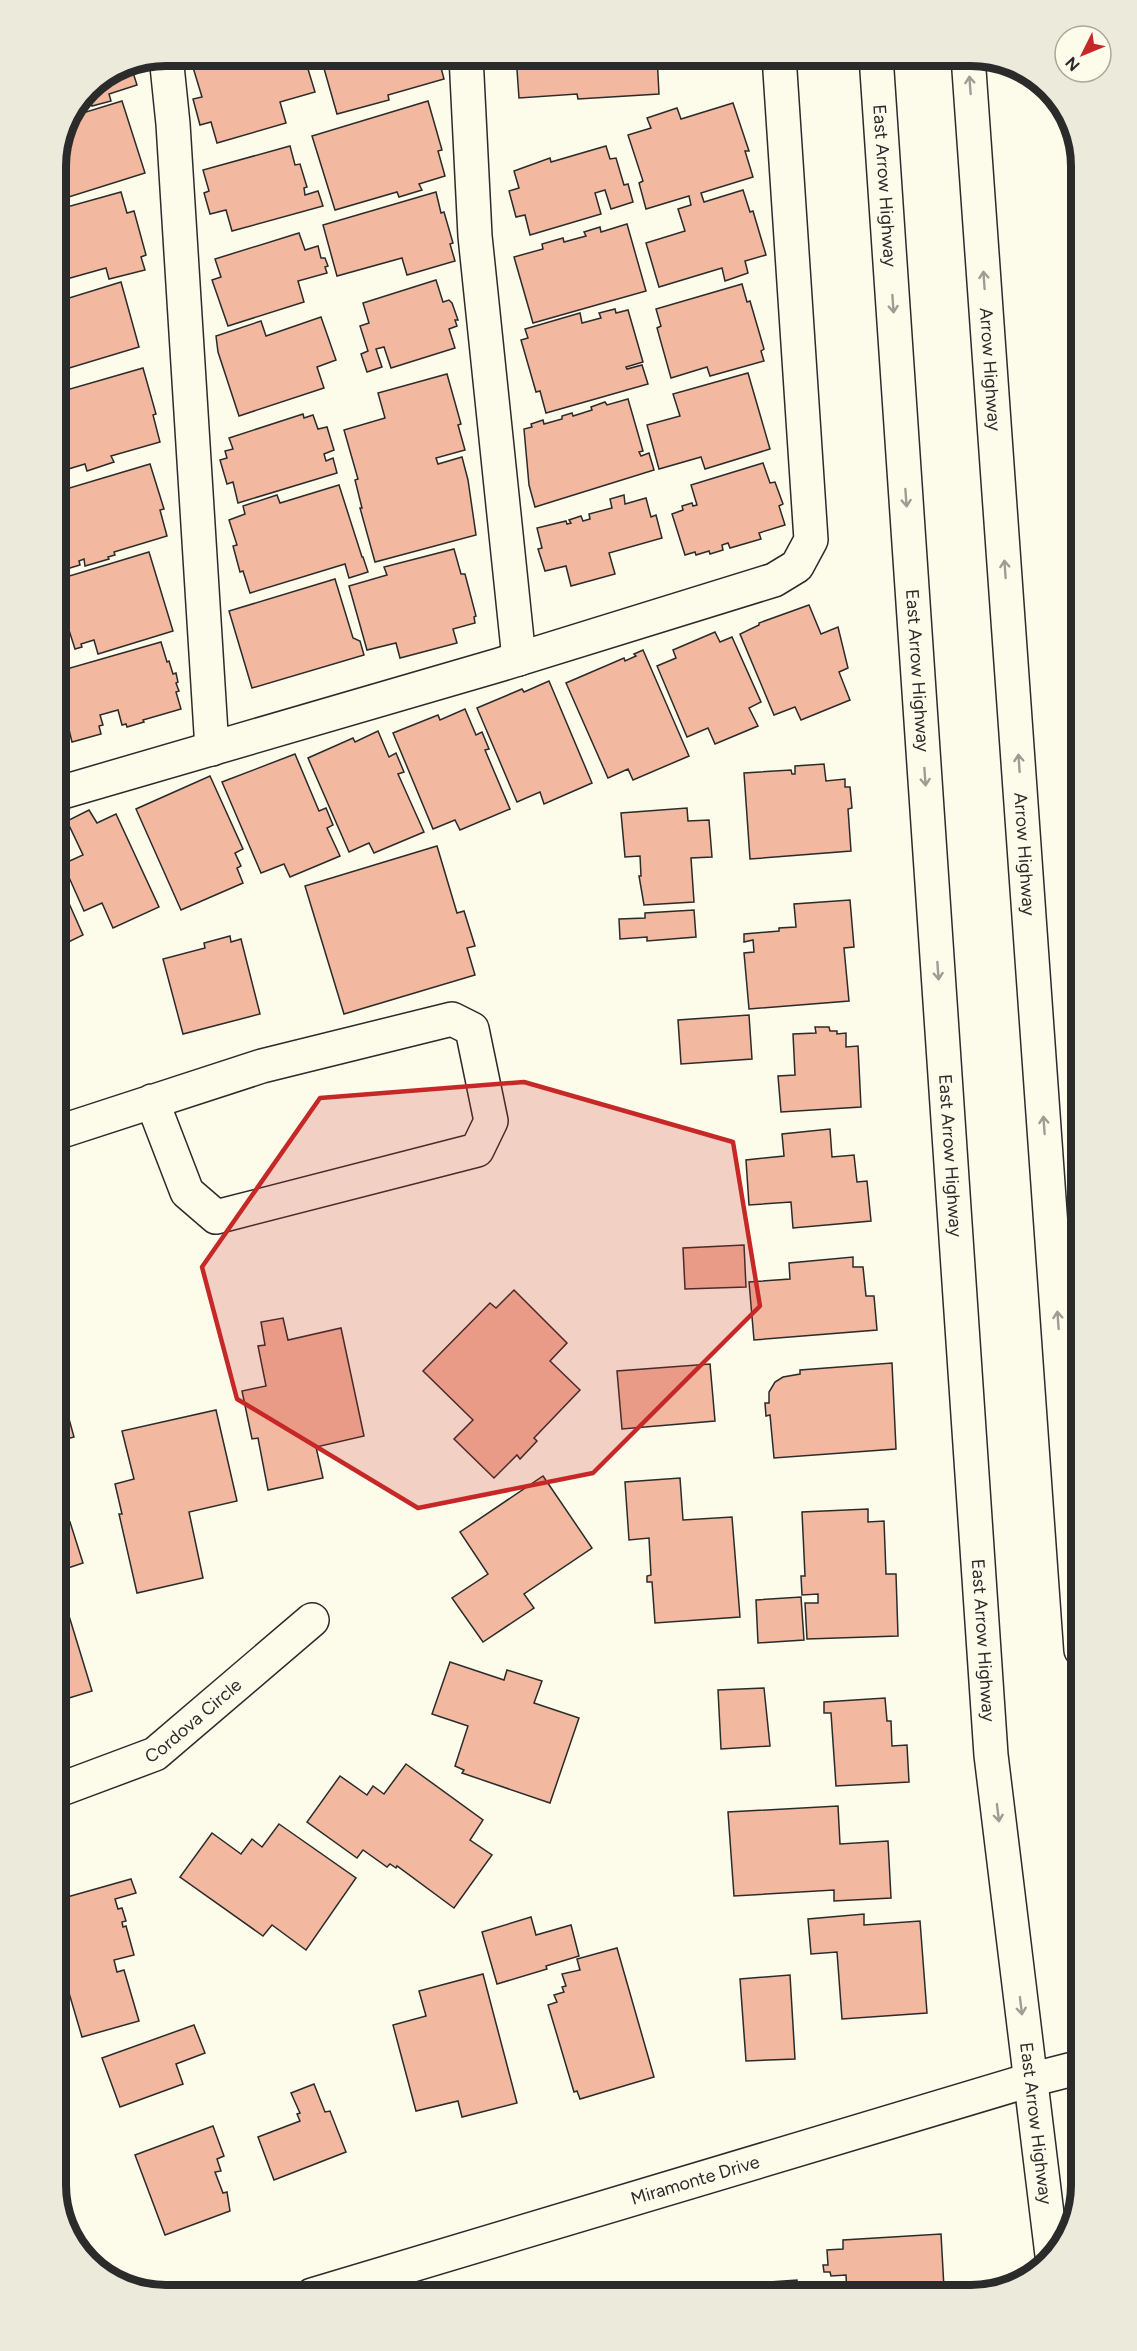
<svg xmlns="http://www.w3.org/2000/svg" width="1137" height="2351" font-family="Figtree,sans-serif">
	<rect width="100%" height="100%" fill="#fdfbea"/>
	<!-- building -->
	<g fill="#f2b8a0" stroke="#2b2b2b" stroke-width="1.5">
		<path d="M222 56H304L315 92 280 102 286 123 217 143 211 122 200 125 193 99 202 97 192 64Z"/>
		<path d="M349 56H440L442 63 440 64 444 79 388 95 389 100 337 114 323 65Z"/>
		<path d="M516 56H657L659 94 578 99 577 94 519 98Z"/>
		<path d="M130 63 137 85 109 94 111 101 92 106 90 99 82 101 88 88 124 64Z"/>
		<path d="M122 101 145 173 56 201V160L76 115Z"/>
		<path d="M428 101 442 150 438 151 445 176 419 184 422 190 399 197 397 192 335 210 312 136Z"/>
		<path d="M733 103 749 151H745L753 177 701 193 704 202 743 190 750 212 753 211 766 255 745 261 748 273 725 281 722 268 659 287 646 243 685 231 678 209 691 205 689 196 646 209 639 183 643 181 628 135 651 128 647 118 677 108 681 119Z"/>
		<path d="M290 146 295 165 300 164 307 187 304 188 305 195 318 191 323 206 232 231 226 210 210 214 204 193 209 191 203 170Z"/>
		<path d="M606 146 610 159 616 158 624 185 628 184 633 202 611 209 605 190 595 193 601 214 530 235 525 215 516 217 509 191 519 188 514 171 550 158 551 162Z"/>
		<path d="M121 192 127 213 134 211 146 255 141 257 145 270 109 279 106 268 56 282V210Z"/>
		<path d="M436 192 441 213 444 212 453 243 450 244 455 261 407 275 402 258 337 276 323 225Z"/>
		<path d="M627 224 646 291 533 323 514 257 543 249 542 244 563 238 564 242 586 236 584 232 600 227 601 232Z"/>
		<path d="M299 233 305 250 318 246 321 258H325L328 266 325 267 327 273 298 281 304 302 228 326 212 280 221 277 215 259Z"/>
		<path d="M436 280 443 302 449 300 452 303 458 320H455L457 326 449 329 455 348 391 368 384 347 376 349 382 367 367 372 361 354 368 351 360 326 369 323 363 303Z"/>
		<path d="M121 282 139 347 56 372V302Z"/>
		<path d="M742 284 747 302 750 301 764 349 761 351 764 361 710 376 707 367 671 378 657 328 661 326 656 309Z"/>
		<path d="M615 309 616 313 628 310 643 362 626 367 627 369 642 365 648 384 546 413 540 391 536 392 521 340 528 338 525 329 580 313 582 323 601 318 599 313Z"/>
		<path d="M321 317 336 360 317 367 324 388 239 416 218 352 216 336 261 321 266 336Z"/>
		<path d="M143 368 156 414 153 415 160 442 111 456 114 462 87 471 85 464 65 470 56 438V393Z"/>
		<path d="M748 373 770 449 705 469 701 457 659 469 647 425 680 416 673 394Z"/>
		<path d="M447 374 461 424 458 425 465 450 436 458 438 464 462 457 468 480 476 535 375 562 360 508H362L355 480 358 479 344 430 385 418 378 393Z"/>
		<path d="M628 399 643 451 639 452 641 456 649 453 654 470 535 507 529 485 524 429 532 427 531 424 543 420 544 424 562 419V416L572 413 573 416 592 410 591 407 605 402 607 405Z"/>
		<path d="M303 414 304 418 313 415 318 429 327 427 334 450 324 454 326 461 333 458 337 473 238 503 233 482 227 484 220 460 227 458 225 451 233 449 229 438Z"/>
		<path d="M763 463 770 483 775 482 783 504 779 506 785 525 759 533 761 539 730 548 728 543 722 545 723 550 710 554 709 551 696 555 695 552 685 555 672 514 683 510 682 506 692 503 693 506 697 505 691 485Z"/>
		<path d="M150 464 164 509 160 510 167 536 114 552 115 555 108 557 109 559 85 566 84 559 79 561 80 565 63 570 61 565 56 566V492Z"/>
		<path d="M339 485 362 557H363L368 572 349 578 345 564 250 593 243 571 240 572 233 546 237 545 229 520 245 514 243 506 277 495 280 503Z"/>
		<path d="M624 495 625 504 646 498 651 517 656 515 662 538 609 553 615 574 571 586 566 566 545 571 538 549 542 548 537 528 566 521 567 524 571 523 569 520 581 516 583 521 590 519 589 514 612 508 610 499Z"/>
		<path d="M454 549 461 574H465L476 616 474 617 475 623 453 629 457 643 400 658 396 643 367 650 349 586 387 575 384 567Z"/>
		<path d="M149 552 173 631 98 654 94 640 81 644 82 647 75 649 60 602 67 600 66 596 56 599V580Z"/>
		<path d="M335 579 353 638 360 641 364 655 252 688 229 611Z"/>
		<path d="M809 605 821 634 838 627 848 668 839 672 850 700 801 720 795 707 774 715 740 634 759 625V623Z"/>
		<path d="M715 632 720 642 732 637 761 702 749 708 758 726 715 744 708 728 687 737 657 666 676 658 673 650Z"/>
		<path d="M161 642 167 662 169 661 173 674 176 673 178 682 176 683 179 691 176 692 181 709 143 720 144 722 127 727 126 724 122 725 118 710 100 715 103 725 99 726 101 734 72 742 65 713 61 714 58 702 61 701 56 683V672Z"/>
		<path d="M643 650 689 756 633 780 628 769 608 778 566 683 624 658 625 661 636 656 634 654Z"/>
		<path d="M549 681 592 783 544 804 540 792 517 802 477 708 522 689 524 692Z"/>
		<path d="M465 709 476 735 482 732 489 749 485 750 510 809 460 830 455 820 433 829 393 733 438 715 440 720Z"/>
		<path d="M378 731 389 757 396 753 404 772 398 774 424 832 374 853 369 843 349 852 308 758 353 738 355 742Z"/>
		<path d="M295 754 319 811 326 808 333 825 327 828 340 856 290 877 284 864 261 873 222 782Z"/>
		<path d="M824 764 826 781 845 779V787H850L852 808 848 809 851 851 750 859 744 773 791 770 792 774H795V766Z"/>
		<path d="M210 776 243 849 235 853 241 866 237 868 243 883 181 910 136 809Z"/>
		<path d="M687 808 688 821 709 820 712 857 691 858 694 902 644 905 639 876H641L640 856 625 857 621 813Z"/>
		<path d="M89 810 97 823 116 814 159 907 113 928 102 903 84 911 63 864 83 855 67 821Z"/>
		<path d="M437 846 457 913 464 911 475 946 467 948 475 975 344 1014 305 886Z"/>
		<path d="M56 874 83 935 56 948Z"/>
		<path d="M850 900 854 947 844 948 849 1001 749 1009 744 953 754 952 753 940 744 942V934L779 931V928L796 927 794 904Z"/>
		<path d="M694 910 696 937 647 941V937L620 939 619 919 645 918V913Z"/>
		<path d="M230 936 231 942 241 939 260 1014 183 1034 163 959 205 948 204 943Z"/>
		<path d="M749 1015 752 1059 681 1064 678 1020Z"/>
		<path d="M815 1027H829L830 1031H837V1034L846 1033V1047L858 1046 861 1107 781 1112 778 1076 795 1075 793 1034 816 1033Z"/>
		<path d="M830 1129 832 1157 854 1155 857 1182 867 1181 871 1221 793 1228 791 1202 749 1205 746 1160 784 1156 782 1134Z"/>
		<path d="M744 1245 746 1287 685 1289 683 1248Z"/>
		<path d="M853 1257V1267H863L866 1296H874L877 1330 754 1340 749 1282 790 1279 789 1263Z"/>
		<path d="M514 1290 567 1343 550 1361 580 1390 534 1438 537 1441 520 1459 517 1455 494 1478 454 1439 473 1420 423 1371 490 1303 496 1308Z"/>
		<path d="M283 1318 288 1340 341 1328 364 1436 316 1447 323 1478 268 1490 258 1438 252 1439 242 1391 266 1386 258 1346 265 1345 261 1322Z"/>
		<path d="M892 1363 896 1449 774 1458 770 1415 766 1416 765 1403H769V1392L775 1382 783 1377 800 1374V1370Z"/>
		<path d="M710 1364 715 1421 622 1429 617 1371Z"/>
		<path d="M66 1408 74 1437 56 1442V1410Z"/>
		<path d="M216 1410 237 1501 189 1512 203 1578 137 1593 119 1514H122L115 1484 134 1479 122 1431Z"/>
		<path d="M543 1476 592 1548 524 1594 534 1608 483 1642 452 1598 488 1574 460 1532Z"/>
		<path d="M680 1478 683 1520 732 1517 740 1617 655 1623 652 1582H647V1576L651 1575 649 1538 629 1540 625 1482Z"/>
		<path d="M868 1509V1522L884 1521 886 1574H896L898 1636 807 1639 805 1603H818V1594L802 1595 801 1576H805L802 1512Z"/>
		<path d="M70 1522 83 1563 56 1572V1526Z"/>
		<path d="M801 1597 804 1640 758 1643 756 1600Z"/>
		<path d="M66 1606 92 1691 56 1702V1609Z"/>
		<path d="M450 1662 504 1680 507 1670 542 1681 534 1703 579 1718 550 1803 462 1773 464 1770 455 1766 468 1726 432 1714Z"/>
		<path d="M764 1688 770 1746 721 1749 718 1690Z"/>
		<path d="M885 1698 887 1721H891L892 1746 907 1745 909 1782 836 1786 831 1713H824V1702Z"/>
		<path d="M406 1764 483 1820 470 1840 492 1855 454 1908 397 1866 396 1868 390 1864 387 1867 363 1850 357 1858 307 1822 340 1776 367 1795 373 1786 384 1794Z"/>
		<path d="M838 1806 840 1844 888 1841 891 1898 834 1901V1890L734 1896 728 1812Z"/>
		<path d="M279 1824 356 1878 306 1950 272 1925 263 1936 180 1877 212 1833 241 1854 252 1839 262 1847Z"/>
		<path d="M131 1879 136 1893 115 1899 118 1909 122 1908 126 1921 122 1922 123 1927 126 1926 134 1955 114 1960 117 1972 124 1970 139 2021 82 2037 64 1976 68 1975 56 1934V1919L65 1916 60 1899Z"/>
		<path d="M864 1914V1925L920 1921 927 2013 842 2019 837 1952 811 1954 808 1919Z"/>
		<path d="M531 1917 536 1935 571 1925 579 1956 546 1966 547 1969 497 1984 482 1932Z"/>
		<path d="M617 1948 654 2077 580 2099 577 2091 574 2092 548 2005 557 2002 554 1995 564 1992 562 1987 566 1986 562 1974 580 1970 577 1959Z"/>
		<path d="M483 1974 517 2103 462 2117 458 2101 416 2111 393 2025 426 2016 419 1991Z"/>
		<path d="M790 1975 795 2059 746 2061 740 1979Z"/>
		<path d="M194 2025 205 2053 176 2064 183 2084 120 2107 102 2058Z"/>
		<path d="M314 2084 325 2112 330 2111 346 2152 274 2180 258 2137 300 2121 297 2114 300 2113 291 2093Z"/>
		<path d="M213 2126 224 2156 217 2159 221 2171 215 2172 223 2193 227 2192 230 2211 165 2235 135 2155Z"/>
		<path d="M941 2234 944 2288H948L949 2295H840H847L846 2275 831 2276 830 2272H824L823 2265H828L827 2250 843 2249V2240Z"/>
		<path d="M797 2280 798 2295H743L742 2284Z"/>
	</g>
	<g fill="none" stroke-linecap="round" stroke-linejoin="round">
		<!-- minor casing -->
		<g stroke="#2b2b2b" stroke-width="36">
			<g id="minor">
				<path d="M166 56 173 124 212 749"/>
				<path d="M466 56 475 236 519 659"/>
				<path d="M56 794 499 665 774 580 797 566 811 540 779 56"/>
				<path d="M56 1133 262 1066 452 1019 472 1029 491 1121 477 1150 216 1217 187 1192 152 1101"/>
				<path id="s1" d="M56 1791 155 1754 312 1620"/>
				<path id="s2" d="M312 2295 1030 2080 1081 2067"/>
			</g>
		</g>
		<!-- major casing -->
		<g stroke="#2b2b2b" stroke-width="36">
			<g id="major">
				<path id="s3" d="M876 56 991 1755 1052 2255"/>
				<path id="s4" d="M968 56 1081 1650"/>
			</g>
		</g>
		<!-- minor -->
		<use href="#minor" stroke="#fdfbea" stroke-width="33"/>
		<!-- major -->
		<use href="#major" stroke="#fdfbea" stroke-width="33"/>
	</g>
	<!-- one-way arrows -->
	<defs><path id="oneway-shaft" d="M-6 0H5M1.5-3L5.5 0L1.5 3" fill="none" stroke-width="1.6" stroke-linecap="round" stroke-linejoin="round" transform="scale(1.5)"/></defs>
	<g stroke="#9e9d94">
		<use href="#oneway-shaft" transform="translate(970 85) rotate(-94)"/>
		<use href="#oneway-shaft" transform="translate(984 280) rotate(-94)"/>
		<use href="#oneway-shaft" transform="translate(893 304) rotate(86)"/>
		<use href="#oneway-shaft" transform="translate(906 498) rotate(86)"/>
		<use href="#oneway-shaft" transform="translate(1005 569) rotate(-94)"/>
		<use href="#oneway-shaft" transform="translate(1019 763) rotate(-94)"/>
		<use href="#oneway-shaft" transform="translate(925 777) rotate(86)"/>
		<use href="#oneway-shaft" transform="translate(938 971) rotate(86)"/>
		<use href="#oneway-shaft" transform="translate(1044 1125) rotate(-94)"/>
		<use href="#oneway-shaft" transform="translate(1058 1320) rotate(-94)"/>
		<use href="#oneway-shaft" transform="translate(998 1813) rotate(83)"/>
		<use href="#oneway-shaft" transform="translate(1021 2006) rotate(83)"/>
	</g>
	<!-- marked area -->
	<path fill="#c62828" fill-opacity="0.2" stroke="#c62828" stroke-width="4.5" stroke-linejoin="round" d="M524 1082 733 1142 760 1306 593 1473 418 1508 237 1399 202 1267 320 1098Z"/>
	<g text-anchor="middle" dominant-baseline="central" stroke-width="4.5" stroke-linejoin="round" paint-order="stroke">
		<!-- street labels -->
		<g font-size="18" fill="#2b2b2b" stroke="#fdfbea">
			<text stroke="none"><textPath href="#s3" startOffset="130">East Arrow Highway</textPath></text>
			<text stroke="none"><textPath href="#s4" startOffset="314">Arrow Highway</textPath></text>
			<text stroke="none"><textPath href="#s3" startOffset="616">East Arrow Highway</textPath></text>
			<text stroke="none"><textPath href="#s4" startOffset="800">Arrow Highway</textPath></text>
			<text stroke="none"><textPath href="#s3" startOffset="1102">East Arrow Highway</textPath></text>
			<text stroke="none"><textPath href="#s3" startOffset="1588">East Arrow Highway</textPath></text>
			<text stroke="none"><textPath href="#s1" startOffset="156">Cordova Circle</textPath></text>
			<text stroke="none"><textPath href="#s3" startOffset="2074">East Arrow Highway</textPath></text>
			<text stroke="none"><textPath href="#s2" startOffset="400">Miramonte Drive</textPath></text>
		</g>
	</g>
	<!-- crop -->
	<path d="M0 0H1137V2351H0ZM166 66H971A100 100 0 0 1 1071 166V2185A100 100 0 0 1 971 2285H166A100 100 0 0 1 66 2185V166A100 100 0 0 1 166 66Z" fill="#eceadb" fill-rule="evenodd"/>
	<path fill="none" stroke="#2b2b2b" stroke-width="8" d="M166 66H971A100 100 0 0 1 1071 166V2185A100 100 0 0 1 971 2285H166A100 100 0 0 1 66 2185V166A100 100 0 0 1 166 66Z"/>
	<!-- north arrow -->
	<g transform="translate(1083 54) rotate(227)"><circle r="28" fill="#fdfbea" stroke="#a9a89e" stroke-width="1.5"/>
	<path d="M0-4.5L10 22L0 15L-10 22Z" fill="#c62828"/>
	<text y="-9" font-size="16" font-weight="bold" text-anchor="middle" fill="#2b2b2b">N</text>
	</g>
</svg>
